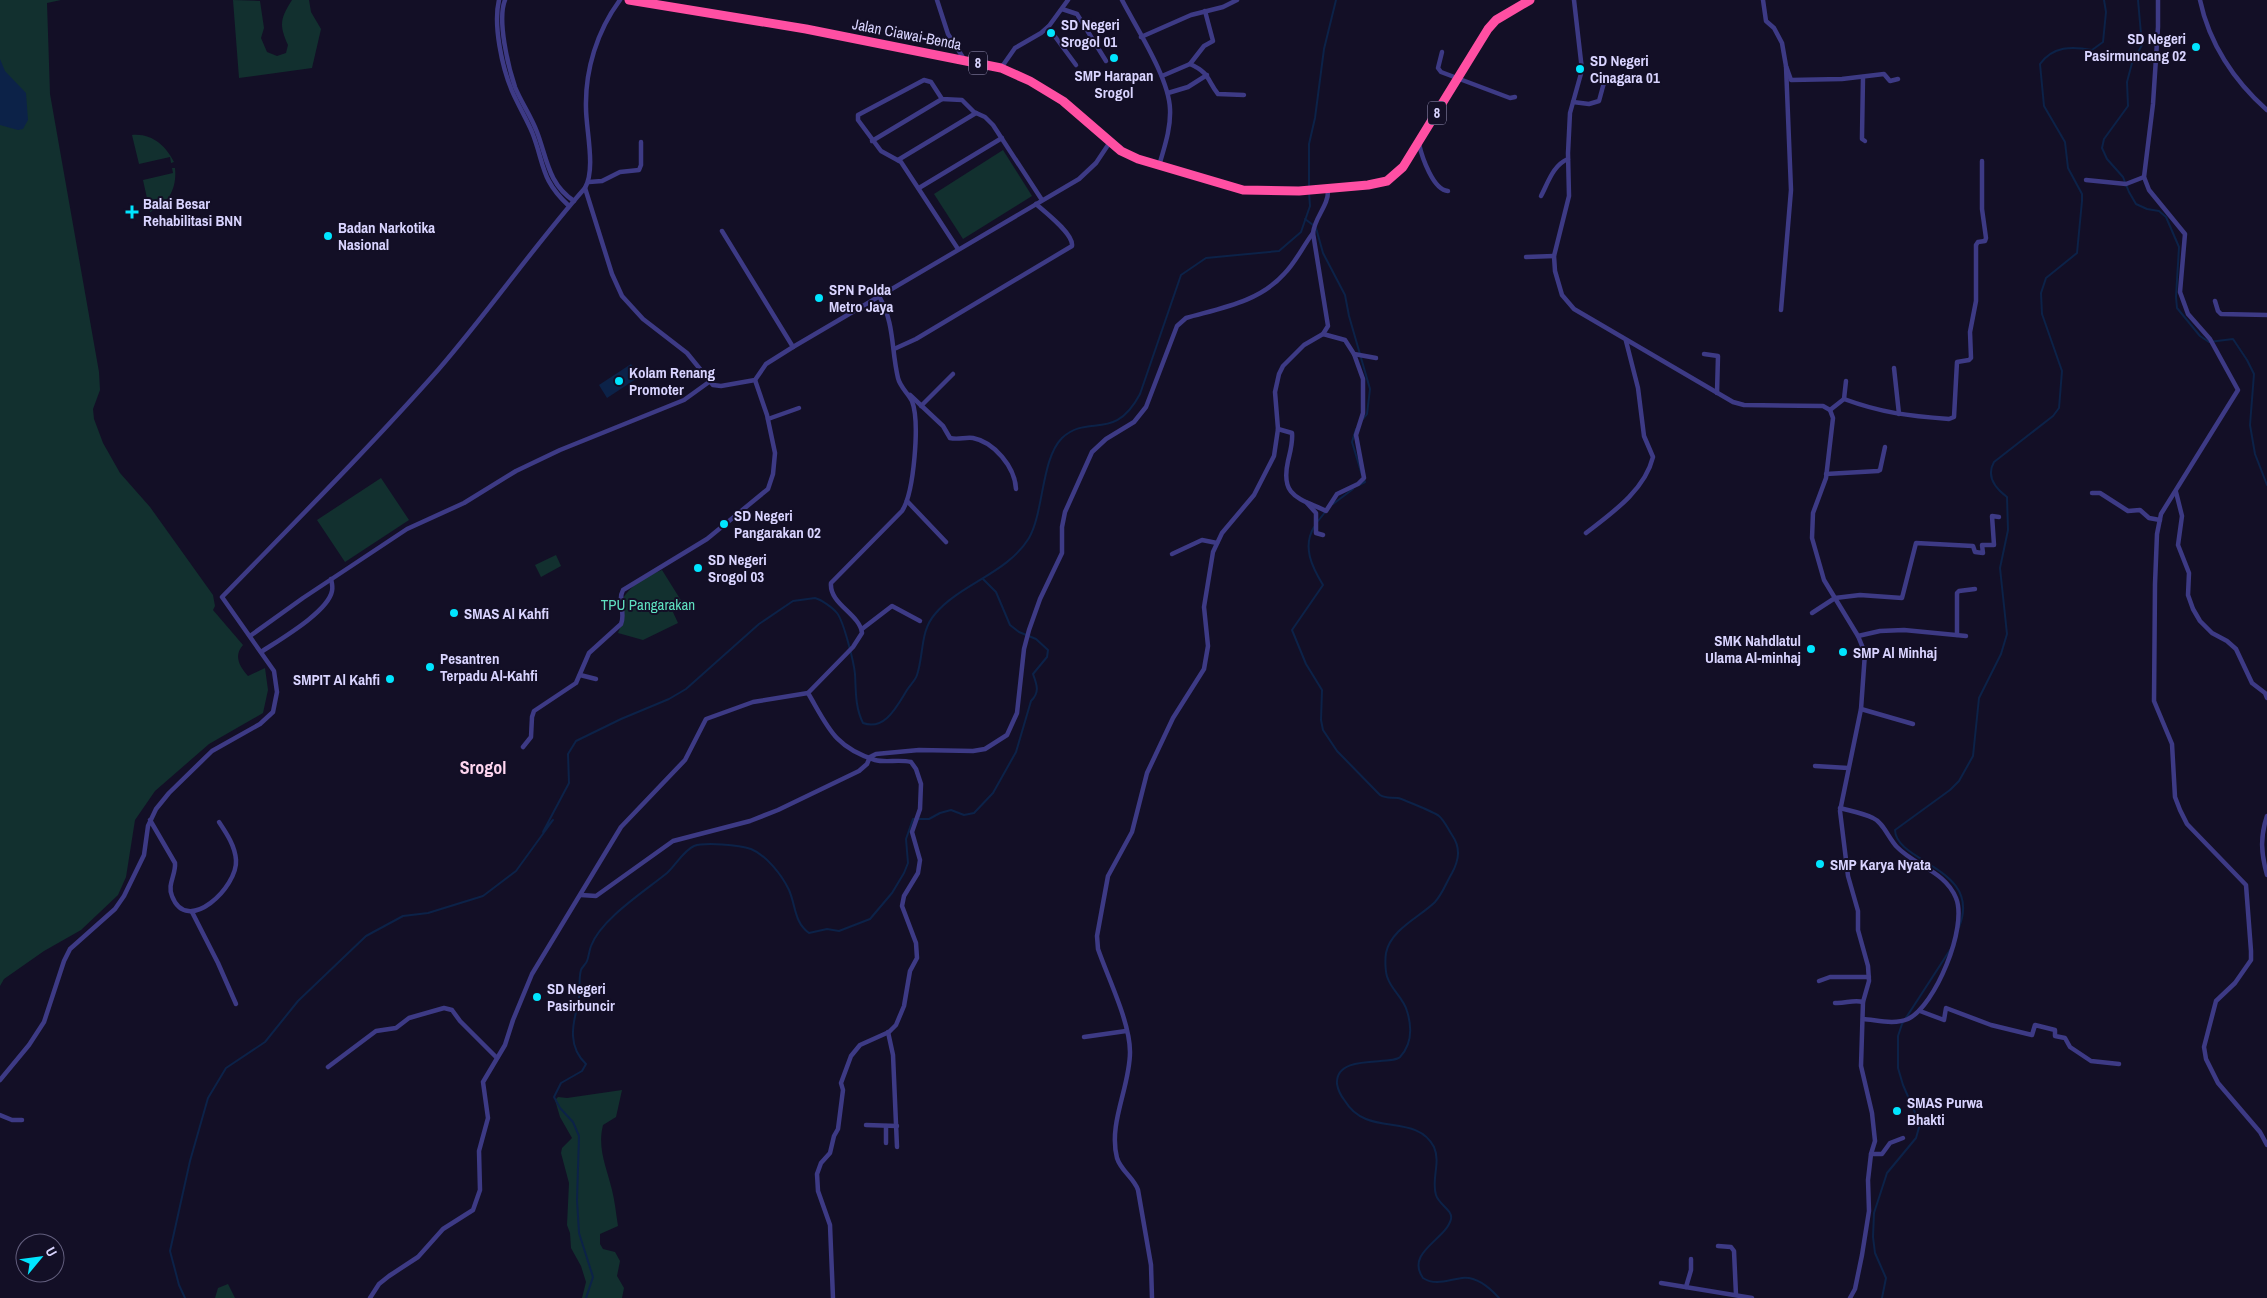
<svg xmlns="http://www.w3.org/2000/svg" width="2267" height="1298" font-family="'Archivo Narrow',sans-serif">
	<rect width="100%" height="100%" fill="#130f26"/>
	<!-- green -->
	<g fill="#12302f">
		<path d="M0 0H61L47 3 50 94 99 372 100 390 93 409 94 419 103 443 120 473 150 507 213 595 215 606 213 610 243 645C233 656 240 667 248 676L265 668 268 690 263 713 209 744 155 791 135 820 126 877 118 895 81 930 44 951 4 979 0 986Z"/>
		<path d="M233 0 260 1 264 28 261 38 267 52 277 56 286 53 288 45C279 25 280 19 292 0H309L311 12 321 29 312 68 239 78Z"/>
		<path d="M132 135C152 133 166 146 174 162L171 163 170 157 139 164Z"/>
		<path d="M1003 150 1032 196 963 239 934 194Z"/>
		<path d="M172 168H175C177 188 169 204 150 212L143 180 173 173Z"/>
		<path d="M381 478 409 520 345 562 317 520Z"/>
		<path d="M556 555 561 566 541 577 535 565Z"/>
		<path d="M662 570 682 602 672 610 678 623 643 640 618 633 624 618 621 601C632 584 644 577 662 570Z"/>
		<path d="M622 1090 616 1117 603 1125C597 1149 607 1168 612 1190 615 1202 616 1214 618 1226L600 1234V1244L603 1249 615 1252 620 1261 617 1276 624 1288 622 1298H582L586 1282 581 1266 571 1248 570 1233 567 1225 569 1183 561 1153 562 1148 572 1138 560 1117 555 1100 558 1097 567 1098Z"/>
		<path d="M228 1284 235 1298H215L218 1288Z"/>
	</g>
	<!-- water -->
	<g fill="#0c2248">
		<path d="M0 59 5 71 26 93 28 120 23 129 18 130 0 125Z"/>
		<path d="M631 364 639 377 607 398 599 385Z"/>
	</g>
	<g fill="none" stroke-linecap="round" stroke-linejoin="round">
		<!-- stream -->
		<g stroke="#0c2248" stroke-width="2">
			<path d="M2138 0 2142 45 2132 63 2127 82 2128 106 2104 139 2102 148 2107 159 2123 177 2129 192 2136 204 2147 209 2159 211 2166 217 2179 247 2176 297 2177 308 2200 336 2209 342 2233 339 2247 360 2254 374 2250 425 2255 454 2267 485"/>
			<path d="M1309 188V144L1315 118 1324 49 1336 0"/>
			<path d="M1305 219 1313 225"/>
			<path d="M1316 228 1323 253 1345 295 1349 316 1370 389 1367 414 1363 419"/>
			<path d="M1356 429 1352 442 1362 475"/>
			<path d="M1359 485 1365 482 1364 479"/>
			<path d="M1333 504 1353 489"/>
			<path d="M1318 521 1326 511"/>
			<path d="M1314 527C1302 547 1312 567 1323 585L1292 630 1306 664 1322 690 1321 720 1323 730 1337 751 1380 795C1386 799 1391 797 1398 798 1402 799 1436 813 1439 816 1444 820 1448 829 1452 835 1461 848 1459 860 1452 873 1446 883 1443 893 1435 902 1420 917 1391 929 1386 953 1385 959 1385 973 1388 979 1392 990 1404 999 1407 1011 1412 1027 1412 1044 1400 1057 1391 1066 1335 1053 1337 1084 1338 1090 1341 1096 1345 1101 1367 1138 1416 1112 1434 1147 1441 1163 1431 1179 1436 1195 1439 1205 1453 1210 1451 1219 1446 1240 1405 1252 1423 1278 1435 1286 1448 1280 1462 1278 1477 1276 1490 1288 1499 1298"/>
			<path d="M1959 927C1983 868 1896 863 1895 830L1950 790 1959 781 1973 756 1979 698 2001 654 2007 634 2000 568 2008 530 2007 497C1995 488 1986 476 1994 462L2053 416 2059 408 2062 371 2042 314 2041 293 2046 278 2077 253 2082 201V194L2068 168 2065 142 2044 106 2040 64C2053 46 2072 46 2092 50L2103 42 2106 12 2104 0"/>
			<path d="M185 1298 179 1285 170 1251 190 1161 208 1098 226 1068 265 1042 298 1001 366 936 403 916 428 913 483 896 516 871 553 820 543 832 569 783 568 754 576 741 621 719 669 699 686 689 759 624 793 601 815 598C822 600 833 608 837 613 844 622 854 663 855 674 856 691 855 707 863 723 885 731 897 706 907 690 910 685 915 681 917 675 924 654 920 631 935 614 960 584 1008 573 1029 538 1044 512 1041 459 1062 438 1089 413 1114 443 1140 394L1181 275 1206 258 1279 251 1301 232 1310 206 1309 193"/>
			<path d="M586 1298 593 1277 579 1233 577 1200 579 1136 573 1122 560 1108 554 1097 561 1083 582 1071 586 1064C568 1047 572 1026 578 1004 581 993 578 980 581 970 582 967 586 964 587 961 589 956 589 951 591 946 601 919 645 891 667 873 676 865 683 851 694 846 705 842 739 845 751 849 766 855 782 875 789 890 796 906 794 922 809 933L827 929 839 931 870 919 892 893 904 873 908 863 906 839 913 819H929L940 813 951 810 964 815 974 813 993 793 1016 752 1031 701C1040 692 1037 685 1033 674L1047 657 1048 650 1036 639 1019 632 1010 625 996 592 983 579"/>
			<path d="M1882 1298 1886 1278 1875 1253 1873 1237 1874 1213 1887 1173 1916 1138 1920 1124 1903 1085 1898 1068V1036L1902 1024 1950 950"/>
		</g>
		<!-- street -->
		<g stroke="#3d3a85" stroke-width="4.5">
			<path d="M499 0C493 25 502 67 512 91 518 105 526 118 532 132 545 165 540 179 569 206"/>
			<path d="M505 0C497 20 508 66 515 87 521 102 531 116 537 132 547 158 548 184 574 201"/>
			<path d="M620 0C597 31 585 70 586 108 586 130 596 169 585 188L612 274 622 296 643 319 687 353 713 385 721 386 755 380 766 364 793 347 1079 179 1096 163 1110 142"/>
			<path d="M937 0 948 34 964 59"/>
			<path d="M1122 0C1137 29 1169 78 1170 109 1171 129 1164 148 1159 166"/>
			<path d="M1574 0 1582 70 1570 113 1568 153 1569 196 1554 256 1555 271 1562 295 1574 309 1733 402 1744 405 1823 406 1830 410 1833 418 1826 478 1813 513 1812 538 1824 580 1858 636 1865 653 1861 709 1840 811 1848 876 1858 911V930L1868 966 1869 981 1863 1002 1861 1066 1872 1113 1875 1141 1871 1154 1868 1180 1869 1211 1862 1255 1855 1289 1850 1298"/>
			<path d="M1763 0 1766 21 1774 28 1782 43 1786 66 1791 80 1842 79 1884 74 1890 81 1898 79"/>
			<path d="M2158 0V27L2153 104 2144 177 2149 190 2185 234 2180 292 2188 314 2210 339 2238 390 2161 514 2157 534 2155 584 2154 701 2172 744 2175 797 2180 810 2187 824 2246 885 2251 951V960L2235 983 2216 1001 2204 1047 2206 1059 2218 1083 2260 1132 2267 1145"/>
			<path d="M2200 0C2209 43 2234 81 2267 110"/>
			<path d="M1062 9 1077 14 1106 61"/>
			<path d="M1048 27 1076 65"/>
			<path d="M1141 37 1191 15 1223 7 1237 0"/>
			<path d="M1442 52 1438 68 1441 72 1510 98 1515 97"/>
			<path d="M1190 64C1210 73 1207 80 1218 94L1244 95"/>
			<path d="M1001 68 1015 48 1041 33 1049 26 1068 0"/>
			<path d="M1162 76 1190 64 1204 46 1213 41 1205 11"/>
			<path d="M1863 77 1862 136V139L1865 141"/>
			<path d="M1168 93 1188 87 1207 75"/>
			<path d="M1573 102 1589 104 1599 101 1605 79"/>
			<path d="M872 141 942 99"/>
			<path d="M1419 144C1422 157 1433 190 1448 191"/>
			<path d="M898 160 976 113"/>
			<path d="M2086 180 2126 184 2144 177"/>
			<path d="M589 182 602 181 620 172 639 170 641 165V142"/>
			<path d="M919 188 1002 138"/>
			<path d="M1541 196C1548 183 1553 165 1568 159"/>
			<path d="M722 231 793 347"/>
			<path d="M958 249 901 162 881 151 858 120V115L924 80 931 82 942 99 962 100 974 112 985 117 993 125 1042 200"/>
			<path d="M1526 257 1554 256"/>
			<path d="M2215 301 2218 311 2221 314 2267 315"/>
			<path d="M1781 310 1791 190 1786 66"/>
			<path d="M1323 334 1345 340 1354 354 1376 358"/>
			<path d="M894 349 916 339 1072 246C1074 234 1045 212 1036 204"/>
			<path d="M1704 354 1718 356 1717 393"/>
			<path d="M1894 368 1899 414"/>
			<path d="M910 395 943 426 950 438C958 440 965 437 973 438 994 442 1015 467 1016 489"/>
			<path d="M1844 399 1846 381"/>
			<path d="M921 406 953 374"/>
			<path d="M1830 410 1844 399C1882 413 1909 416 1949 419L1954 417 1957 362 1969 360 1971 358 1970 332 1976 301V245L1978 242 1985 241 1986 238 1982 209V161"/>
			<path d="M768 419 799 408"/>
			<path d="M1278 429 1292 433C1293 443 1290 452 1288 461 1280 497 1299 498 1326 511L1337 494 1358 484 1364 478 1356 435 1363 413V379L1354 354"/>
			<path d="M1826 474 1878 471 1880 470 1885 447"/>
			<path d="M2176 492 2182 516 2178 545 2189 573 2188 595 2193 609 2200 621 2212 633 2227 641 2236 649 2252 683 2265 693 2267 698"/>
			<path d="M2092 493H2100L2128 511 2140 510 2149 518 2160 520"/>
			<path d="M907 501 946 542"/>
			<path d="M1307 503 1316 513V533L1323 535"/>
			<path d="M1586 533C1612 513 1645 490 1653 457L1644 436 1638 388 1626 341"/>
			<path d="M1172 554 1202 540 1217 543"/>
			<path d="M1812 613 1835 598 1860 595 1902 598 1916 543 1973 546 1975 552 1983 553 1982 545H1994L1992 516 1999 517"/>
			<path d="M862 629 892 606 920 621"/>
			<path d="M1957 635V593L1959 591 1975 589"/>
			<path d="M250 636 303 598 407 529 464 503 516 471 560 450 684 400 709 382"/>
			<path d="M1858 636 1880 631 1904 630 1966 636"/>
			<path d="M261 652C279 640 328 612 332 591 333 587 332 583 331 579"/>
			<path d="M580 675 596 679"/>
			<path d="M1861 709 1913 724"/>
			<path d="M523 747 531 737 532 717 534 711 576 683 589 653 621 624C626 613 617 601 623 590L707 539 768 489 773 474 775 453 767 415 755 380"/>
			<path d="M1815 766 1848 768"/>
			<path d="M1840 808C1851 811 1863 813 1873 818 1883 822 1889 839 1897 847 1915 866 1945 871 1956 898 1968 927 1935 1006 1908 1019 1894 1025 1877 1020 1863 1019"/>
			<path d="M2267 816C2260 837 2261 853 2267 875"/>
			<path d="M150 820 175 863C176 875 167 884 172 896 187 936 238 887 236 860 235 846 227 834 219 822"/>
			<path d="M581 895 596 896 673 841 750 821 778 810 859 771 867 764 870 757 876 754 919 750 973 751 985 749 1007 735 1017 713 1024 649 1029 630 1040 599 1062 553V527L1065 512 1092 452 1106 439 1134 422 1146 407 1177 326 1186 318C1221 308 1259 302 1284 274 1296 262 1303 246 1313 233"/>
			<path d="M192 912 218 963 236 1004"/>
			<path d="M1819 981 1830 977H1869"/>
			<path d="M1835 1003C1845 1004 1853 999 1863 1002"/>
			<path d="M1920 1011 1944 1020 1946 1008 1991 1025 2032 1035 2035 1025 2055 1030V1036L2065 1038 2070 1047 2091 1061 2119 1064"/>
			<path d="M888 1032 893 1055 897 1147"/>
			<path d="M1084 1037 1126 1031"/>
			<path d="M328 1067 376 1031 396 1028 409 1018 444 1008 452 1010 460 1021 497 1058"/>
			<path d="M0 1080 29 1045 44 1022 64 961 70 949 115 909 124 896 144 855 148 826 156 809 169 793 212 751 260 724 273 712 277 692 274 671 222 597C295 522 369 448 438 370 489 311 534 246 585 188"/>
			<path d="M0 1115 12 1120H22"/>
			<path d="M866 1125 897 1126"/>
			<path d="M886 1126V1143"/>
			<path d="M1871 1154H1882L1890 1143 1903 1138"/>
			<path d="M1718 1246 1731 1247 1734 1251 1736 1295"/>
			<path d="M1661 1283 1752 1298"/>
			<path d="M1686 1287 1691 1270V1259"/>
			<path d="M370 1298 379 1284 389 1276 418 1257 443 1229 473 1210 480 1190 479 1151 488 1118 483 1082 505 1045 513 1020 532 974 621 827 685 760 706 719 753 702 808 693"/>
			<path d="M833 1298 830 1225 818 1191 817 1174 821 1163 830 1153 834 1136 838 1129 843 1090 841 1083 851 1056 860 1045 889 1032 896 1025 904 1006 910 971 917 958 916 943 902 906 904 896 918 873 920 860 912 832 920 809 921 784 916 769 911 762C899 759 886 763 875 760 834 747 828 727 808 693L853 647 862 633C860 614 829 604 831 583L902 511C914 493 920 422 912 401 908 393 900 387 898 378 891 349 895 324 879 296"/>
			<path d="M1152 1298 1151 1265 1138 1190C1134 1178 1121 1171 1117 1158 1108 1123 1130 1087 1130 1052 1130 1022 1108 978 1098 949L1097 936 1108 876 1132 832 1147 773 1173 718 1204 669 1208 646 1204 607 1213 552 1222 533 1254 495 1274 456 1278 429 1275 392 1279 374 1283 366 1304 345 1323 334 1328 326 1313 233C1315 216 1329 206 1328 189"/>
		</g>
		<!-- highway -->
		<path stroke="#ff4fa3" stroke-width="9" d="M629 0 806 29 1001 68 1030 81 1063 101 1121 151 1138 159 1243 190 1299 191 1368 185 1387 181 1403 167 1488 29 1496 20 1530 0"/>
	</g>
	<!-- markers -->
	<g fill="#00e5ff" stroke="#130f26" stroke-width="2">
		<circle cx="1051" cy="33" r="5"/>
		<circle cx="2196" cy="47" r="5"/>
		<circle cx="1114" cy="58" r="5"/>
		<circle cx="1580" cy="69" r="5"/>
		<path d="M129.5 204.5h5v5h5v5h-5v5h-5v-5h-5v-5h5z"/>
		<circle cx="328" cy="236" r="5"/>
		<circle cx="819" cy="298" r="5"/>
		<circle cx="619" cy="381" r="5"/>
		<circle cx="724" cy="524" r="5"/>
		<circle cx="698" cy="568" r="5"/>
		<circle cx="454" cy="613" r="5"/>
		<circle cx="1811" cy="649" r="5"/>
		<circle cx="1843" cy="652" r="5"/>
		<circle cx="430" cy="667" r="5"/>
		<circle cx="390" cy="679" r="5"/>
		<circle cx="1820" cy="864" r="5"/>
		<circle cx="537" cy="997" r="5"/>
		<circle cx="1897" cy="1111" r="5"/>
	</g>
	<g text-anchor="middle" dominant-baseline="central" stroke-width="4" stroke-linejoin="round" paint-order="stroke">
		<!-- shield labels -->
		<g fill="#130f26" stroke="#9e99be" stroke-width="1">
			<rect x="969" y="51.5" width="18" height="23" rx="4"/>
			<rect x="1428" y="101.5" width="18" height="23" rx="4"/>
		</g>
		<g font-size="14" font-weight="bold" fill="#d9d4ff">
			<text x="978" y="63">8</text>
			<text x="1437" y="113">8</text>
		</g>
		<!-- poi labels -->
		<g font-size="15" font-weight="bold" fill="#d9d4ff" stroke="#130f26" text-anchor="start">
			<text x="1061" y="24">SD Negeri<tspan x="1061" dy="17">Srogol 01</tspan></text>
			<text x="2186" y="38" text-anchor="end">SD Negeri<tspan x="2186" dy="17">Pasirmuncang 02</tspan></text>
			<text x="1590" y="60">SD Negeri<tspan x="1590" dy="17">Cinagara 01</tspan></text>
			<text x="1114" y="75" text-anchor="middle">SMP Harapan<tspan x="1114" dy="17">Srogol</tspan></text>
			<text x="143" y="203">Balai Besar<tspan x="143" dy="17">Rehabilitasi BNN</tspan></text>
			<text x="338" y="227">Badan Narkotika<tspan x="338" dy="17">Nasional</tspan></text>
			<text x="829" y="289">SPN Polda<tspan x="829" dy="17">Metro Jaya</tspan></text>
			<text x="629" y="372">Kolam Renang<tspan x="629" dy="17">Promoter</tspan></text>
			<text x="734" y="515">SD Negeri<tspan x="734" dy="17">Pangarakan 02</tspan></text>
			<text x="708" y="559">SD Negeri<tspan x="708" dy="17">Srogol 03</tspan></text>
			<text x="464" y="613">SMAS Al Kahfi</text>
			<text x="1801" y="640" text-anchor="end">SMK Nahdlatul<tspan x="1801" dy="17">Ulama Al-minhaj</tspan></text>
			<text x="1853" y="652">SMP Al Minhaj</text>
			<text x="440" y="658">Pesantren<tspan x="440" dy="17">Terpadu Al-Kahfi</tspan></text>
			<text x="380" y="679" text-anchor="end">SMPIT Al Kahfi</text>
			<text x="1830" y="864">SMP Karya Nyata</text>
			<text x="547" y="988">SD Negeri<tspan x="547" dy="17">Pasirbuncir</tspan></text>
			<text x="1907" y="1102">SMAS Purwa<tspan x="1907" dy="17">Bhakti</tspan></text>
		</g>
		<!-- street labels -->
		<g font-size="15" fill="#d9d4ff" stroke="#130f26">
			<text transform="translate(907 34) rotate(11)">Jalan Ciawai-Benda</text>
		</g>
		<!-- park labels -->
		<g font-size="15" fill="#5fe0c0" stroke="#130f26">
			<text x="648" y="604">TPU Pangarakan</text>
		</g>
		<!-- quarter labels -->
		<g font-size="18" font-weight="bold" fill="#ffd6f0" stroke="#130f26">
			<text x="483" y="767">Srogol</text>
		</g>
	</g>
	<!-- north arrow -->
	<g transform="translate(40 1258) rotate(61)"><circle r="24" fill="#130f26" stroke="#625e7d"/>
	<path d="M0-4L9 19L0 12L-9 19Z" fill="#00e5ff"/>
	<text y="-8" font-size="14" font-weight="bold" text-anchor="middle" fill="#d9d4ff">U</text>
	</g>
</svg>
